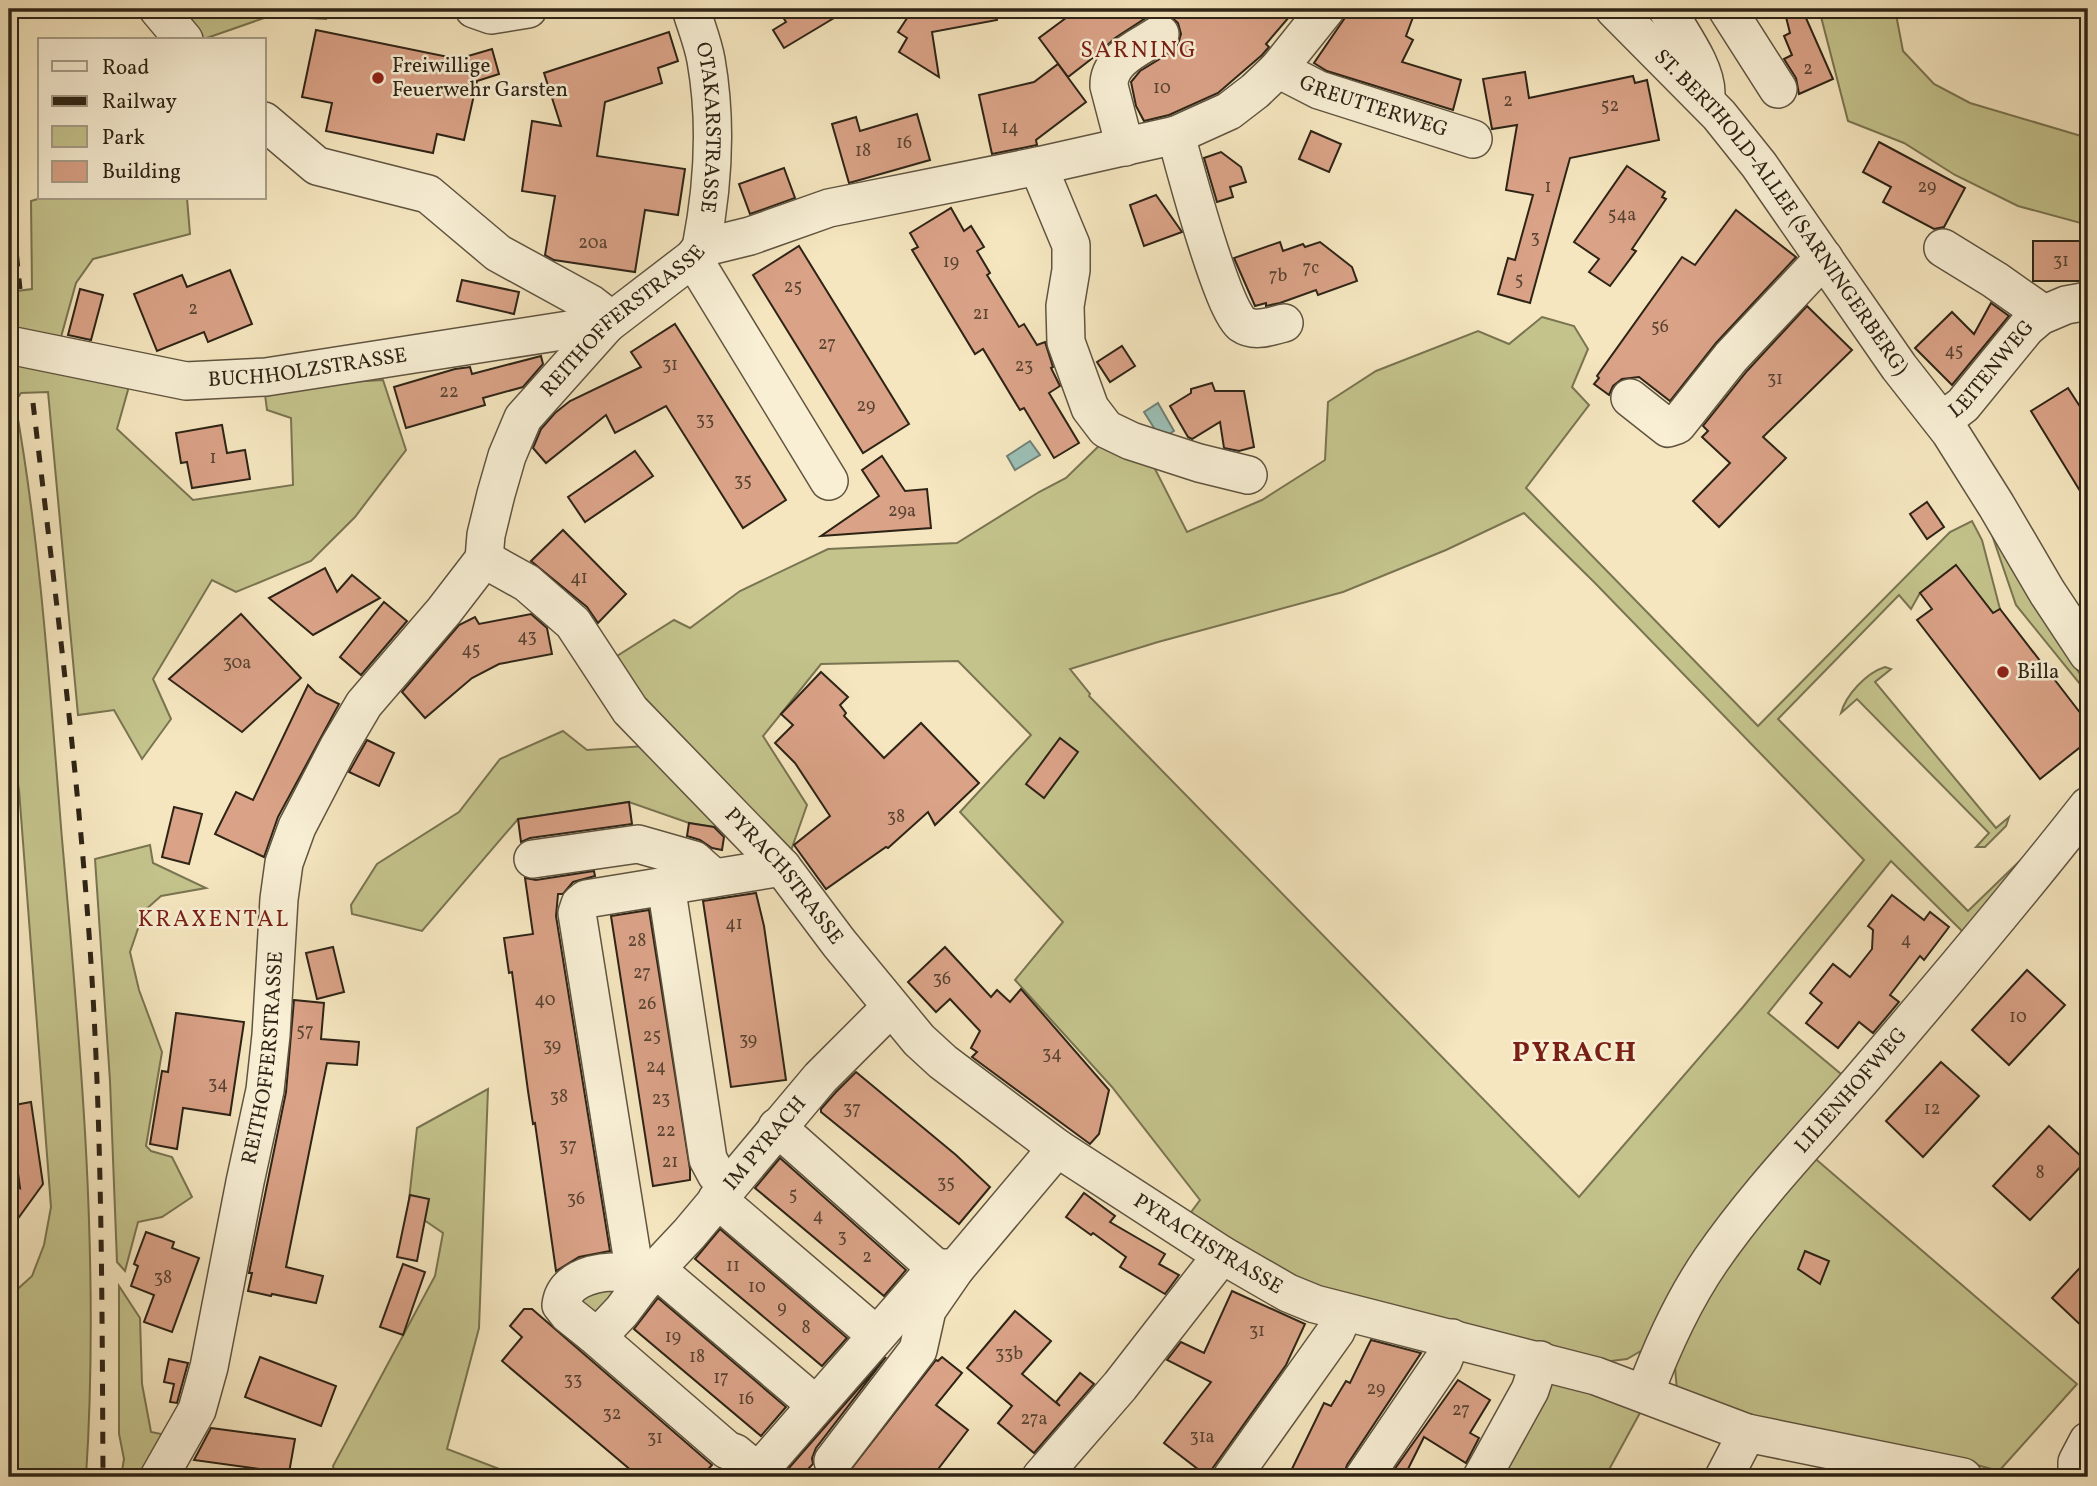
<svg xmlns="http://www.w3.org/2000/svg" width="2097" height="1486" font-family="Vollkorn,serif">
	<rect width="100%" height="100%" fill="#f5e6bf"/>
	<filter id="stains"><feTurbulence type="fractalNoise" baseFrequency=".00286" numOctaves="4"/><feColorMatrix values="0 0 0 0 .2 0 0 0 0 .09 0 0 0 0 .02 0 0 0 .5 -.17"/></filter>
	<radialGradient id="worn" r=".72"><stop offset=".6" stop-color="#630" stop-opacity="0"/><stop offset="1" stop-color="#630" stop-opacity=".3"/></radialGradient>
	<!-- green -->
	<g fill="#c4c38c" stroke="#797451" stroke-width="2" fill-rule="evenodd">
		<path d="M179 9H324L326 19 270 16 201 40Z"/>
		<path d="M1819 9H1895L1903 51 1934 84 1970 103 2088 138V225L2018 206 1955 175 1904 143 1848 121Z"/>
		<path d="M41 198H187L190 234 93 259 76 283 61 337 9 328V292L32 289 31 201Z"/>
		<path d="M1542 317 1574 326 1588 349 1572 387 1589 405 1526 488 1758 726 1950 532 1972 521 1982 540 2000 609 1993 613 1956 566 1920 593 1911 609 1899 595 1778 719 1968 911 2030 851 1967 936 1891 861 1768 1013 1847 1079 1646 1348 1627 1359 1603 1362 1309 1288 1189 1215 1200 1200 1112 1087 1015 980 1063 922 960 812 1031 735 958 661 821 664 763 736 807 805 788 859 606 663 674 620 690 628 740 591 828 549 957 543 1039 492 1066 478 1106 439 1152 463 1187 532 1262 500 1325 460 1328 402 1376 371 1478 331 1509 344ZM1524 513 1594 582 1864 860 1743 1007 1579 1197 1089 696 1090 694 1070 669 1158 642 1343 592 1446 550Z"/>
		<path d="M9 356 125 380 128 390 117 429 193 500 293 485 291 418 267 410 264 387 383 380 406 450 355 517 311 561 236 592 212 580 153 679 171 719 142 759 114 710 78 715 48 392 21 393 15 402C41 546 50 693 62 839 81 1051 100 1264 86 1477H9V1297L32 1276 44 1245 51 1207 19 790 9 732Z"/>
		<path d="M1991 532 2016 564 2088 688V694L2016 605Z"/>
		<path d="M1885 667 1891 669 1875 682 1996 828 2009 817 2006 826 1985 847H1976L1989 833 1857 699 1841 713C1846 695 1866 673 1885 667Z"/>
		<path d="M563 731 587 750 645 746 725 829 689 823 629 802 518 819 422 931 352 914 351 905 377 864 459 812 500 759Z"/>
		<path d="M150 845 153 863 206 888 161 896 144 911 130 952 139 990 162 1052 146 1146 151 1151 172 1157 192 1197 162 1217 138 1222 125 1271 117 1262 110 1081 95 859Z"/>
		<path d="M488 1089 479 1328 447 1449 520 1477H336L333 1466 435 1276 443 1233 408 1209 417 1128Z"/>
		<path d="M1811 1155 2077 1384 1999 1471 1914 1448 1782 1426 1677 1391 1675 1367 1703 1296Z"/>
		<path d="M119 1286 140 1318 142 1384 151 1432 176 1437 156 1477H121L124 1459 119 1434Z"/>
		<path d="M619 1286 594 1320 573 1291Z"/>
		<path d="M1548 1376 1641 1411 1605 1477H1491Z"/>
	</g>
	<!-- water -->
	<g fill="#9cbfb5" stroke="#708175" stroke-width="2">
		<path d="M1158 403 1174 431 1161 439 1144 412Z"/>
		<path d="M1030 441 1040 455 1015 470 1007 456Z"/>
	</g>
	<!-- building -->
	<g fill="#daa287" stroke="#2e2416" stroke-width="2">
		<path d="M778 9H849L784 48 773 30 786 22Z"/>
		<path d="M913 9H996L997 20 932 32 939 77 899 52 907 38 898 32Z"/>
		<path d="M1078 9H1296L1266 44 1269 47 1262 55 1218 93 1169 115 1144 121 1136 106 1131 82 1140 71 1171 52 1178 44 1181 34 1178 23 1169 15 1158 13 1149 16 1115 38 1099 53 1068 77 1039 38Z"/>
		<path d="M1351 9H1416L1406 36 1413 40 1402 62 1461 80 1453 110 1327 71 1314 63Z"/>
		<path d="M1784 9H1802L1833 79 1799 94 1796 78 1784 59 1792 55 1784 36 1790 33Z"/>
		<path d="M316 30 458 59 492 49 499 74 477 81 464 140 437 134 433 153 326 131 332 103 302 97Z"/>
		<path d="M669 32 678 61 658 68 662 83 605 102 597 156 685 169 678 215 645 210 635 272 554 260 545 255 555 196 522 191 532 121 561 126 544 73Z"/>
		<path d="M1058 64 1086 102 1036 140 1037 145 992 154 979 95 1034 82Z"/>
		<path d="M1525 72 1529 98 1633 76 1635 83 1647 80 1659 140 1570 158 1530 303 1498 294 1508 258 1515 260 1533 195 1506 190 1517 125 1492 129 1483 79Z"/>
		<path d="M917 114 930 160 849 183 832 124 856 117 860 131Z"/>
		<path d="M1311 131 1341 144 1329 172 1299 159Z"/>
		<path d="M1879 142 1965 188 1944 227 1934 229 1883 202 1891 187 1863 172Z"/>
		<path d="M1221 152 1241 167 1246 182 1230 187 1233 197 1217 202 1204 158Z"/>
		<path d="M1627 166 1665 192 1662 197 1666 199 1632 249 1636 251 1610 286 1589 272 1599 259 1574 242Z"/>
		<path d="M784 168 795 198 750 214 739 184Z"/>
		<path d="M1156 195 1182 232 1144 246 1130 205Z"/>
		<path d="M951 208 964 231 971 226 984 247 977 251 990 273 987 275 1019 327 1024 324 1037 345 1045 342 1053 367 1051 368 1060 386 1049 393 1079 443 1054 458 1024 408 1020 410 983 349 975 354 912 250 918 247 910 233Z"/>
		<path d="M1736 210 1796 257 1716 343 1670 401 1639 377 1622 379 1613 386 1609 395 1594 384 1599 378 1597 376 1682 257 1695 265Z"/>
		<rect x="2033" y="241" width="55" height="40"/>
		<path d="M1280 242 1283 251 1303 244 1305 247 1320 242 1352 267 1357 281 1318 295 1316 290 1280 303 1266 306V303L1255 306 1234 258Z"/>
		<path d="M799 246 909 424 863 453 753 275Z"/>
		<path d="M230 270 252 324 208 342 204 332 157 351 134 294 182 275 187 287Z"/>
		<path d="M462 280 519 292 514 314 457 301Z"/>
		<path d="M80 289 103 295 91 340 68 335Z"/>
		<path d="M1991 303 2009 316 1952 385 1915 348 1952 312 1974 334Z"/>
		<path d="M1807 306 1852 350 1763 437 1786 458 1719 527 1693 501 1730 463 1702 437 1708 431 1703 426 1747 371Z"/>
		<path d="M675 324 786 500 743 528 666 406 615 433 606 415 546 463 533 448 541 429 555 413 570 401 641 367 631 352Z"/>
		<path d="M1122 346 1135 366 1110 382 1097 362Z"/>
		<path d="M541 356 543 364 523 387 483 398 485 405 406 428 394 387 455 369 470 367 472 374Z"/>
		<path d="M1212 383 1215 391H1244L1254 447 1239 451 1224 448 1220 422 1192 439 1188 437 1170 406 1191 393V389Z"/>
		<path d="M2068 388 2088 419V504L2031 411Z"/>
		<path d="M222 425 227 453 245 450 250 479 192 488 187 462 181 463 176 433Z"/>
		<path d="M635 451 653 476 585 522 568 497Z"/>
		<path d="M882 456 905 491 927 489 931 528 821 536 879 496 862 470Z"/>
		<path d="M1927 502 1944 527 1927 539 1910 514Z"/>
		<path d="M563 530 626 594 598 623 587 607 531 561Z"/>
		<path d="M1956 565 1993 613 2000 609 2088 723V741L2040 779 1917 620 1932 609 1920 593Z"/>
		<path d="M325 568 337 592 352 575 380 598 313 635 269 598Z"/>
		<path d="M384 602 407 621 361 675 340 657Z"/>
		<path d="M241 614 301 678 242 732 169 679Z"/>
		<path d="M531 614 547 628 552 654 499 664 472 678 425 718 402 692 459 625 475 617 479 624Z"/>
		<path d="M821 672 848 697 840 705 846 713 844 716 884 758 921 723 979 783 935 825 928 812 888 848 886 847 826 889 794 845 830 816 795 763 775 743 793 725 781 714Z"/>
		<path d="M308 685 316 693 339 704 278 817 264 857 215 834 236 792 253 800Z"/>
		<path d="M1060 738 1078 752 1044 798 1026 784Z"/>
		<path d="M367 740 394 753 379 786 349 772Z"/>
		<path d="M629 802 632 824 530 838 521 842 518 819Z"/>
		<path d="M174 807 202 814 189 864 162 857Z"/>
		<path d="M689 823 714 827 724 837 722 850 712 848 700 840 687 836Z"/>
		<path d="M594 871 595 876 573 882 563 894H558L556 916 610 1251 579 1257 556 1271 535 1123 533 1124 528 1091 512 972 509 973 504 938 533 934 525 878 536 880Z"/>
		<path d="M756 893 764 926 786 1080 731 1087 703 901Z"/>
		<path d="M1892 895 1924 920 1930 912 1949 927 1924 960 1920 956 1890 995 1899 1002 1873 1033 1859 1022 1838 1048 1806 1023 1822 1003 1810 993 1833 964 1850 977 1872 949 1873 930 1868 926Z"/>
		<path d="M649 910 690 1169V1180L653 1186 611 916Z"/>
		<path d="M333 947 344 992 317 999 306 953Z"/>
		<path d="M945 947 991 997 997 990 1010 1002 1021 989 1109 1090 1099 1134 1090 1144 972 1057 977 1052 971 1048 980 1031 950 999 936 1012 908 982Z"/>
		<path d="M2027 970 2065 1005 2009 1065 1972 1030Z"/>
		<path d="M294 1000 324 1003 321 1039 359 1042 357 1065 327 1063 286 1267 323 1276 316 1303 272 1294 271 1296 248 1291 252 1273H249L286 1092Z"/>
		<path d="M176 1013 244 1022 230 1115 183 1108 177 1149 150 1144 162 1071 168 1072Z"/>
		<path d="M1941 1062 1979 1096 1923 1157 1886 1121Z"/>
		<path d="M856 1072 956 1155 990 1187 959 1224 821 1112V1109L836 1092Z"/>
		<path d="M31 1102 43 1184 9 1231V1180L20 1188 9 1106Z"/>
		<path d="M2049 1126 2086 1161 2030 1220 1993 1186Z"/>
		<path d="M780 1158 906 1270 884 1296 755 1188Z"/>
		<path d="M1084 1193 1115 1216 1110 1222 1165 1254 1159 1264 1179 1275 1165 1294 1120 1267 1126 1257 1093 1233 1091 1235 1066 1217Z"/>
		<path d="M410 1195 429 1199 417 1261 397 1257Z"/>
		<path d="M720 1229 847 1338 822 1366 695 1259Z"/>
		<path d="M146 1232 174 1242 172 1248 199 1258 172 1332 144 1322 154 1295 131 1286 138 1266 134 1264Z"/>
		<path d="M1805 1251 1829 1261 1820 1284 1798 1269Z"/>
		<path d="M2088 1259V1332L2052 1298Z"/>
		<path d="M403 1264 425 1272 403 1335 380 1327Z"/>
		<path d="M1232 1291 1305 1324 1286 1365 1207 1476 1164 1443 1211 1382 1167 1360 1181 1342 1204 1353Z"/>
		<path d="M658 1298 786 1407 761 1436 634 1329Z"/>
		<path d="M524 1309H532L712 1465 701 1477H639L502 1361 522 1337 510 1326Z"/>
		<path d="M1015 1311 1051 1341 1022 1374 1060 1406 1056 1402 1080 1373 1094 1384 1034 1453 998 1423 1012 1406 967 1368Z"/>
		<path d="M1371 1340 1421 1353 1347 1465 1343 1477H1288L1324 1403 1331 1406 1346 1381 1350 1383Z"/>
		<path d="M260 1357 336 1386 321 1426 245 1397Z"/>
		<path d="M886 1357 816 1448 812 1458 813 1464 800 1477H781Z"/>
		<path d="M942 1357 962 1373 936 1405 968 1430 932 1477H845L936 1360 938 1361Z"/>
		<path d="M169 1359 188 1363 177 1403 170 1402 174 1384 164 1382Z"/>
		<path d="M1458 1380 1490 1400 1470 1433 1479 1438 1466 1463 1424 1437 1404 1477H1389Z"/>
		<path d="M211 1428 295 1439 289 1473 194 1460Z"/>
	</g>
	<g fill="none" stroke-linecap="round" stroke-linejoin="round">
		<!-- minor casing -->
		<g stroke="#605440" stroke-width="40">
			<g id="minor">
				<path d="M158 9 184 40"/>
				<path d="M474 9 491 15 528 9"/>
				<path id="s1" d="M691 9C696 26 703 43 706 60 717 122 713 187 701 248"/>
				<path id="s2" d="M1614 9 1719 115 1759 165 1899 367 1950 432 1996 505 2047 592 2088 654"/>
				<path d="M1667 9C1679 32 1706 66 1706 93"/>
				<path d="M1727 9 1778 89"/>
				<path id="s3" d="M1278 69 1319 90 1473 139"/>
				<path d="M1176 135C1184 165 1223 312 1242 324 1255 333 1271 326 1284 323"/>
				<path d="M1125 147 1109 86C1108 59 1141 47 1160 34"/>
				<path d="M1038 166 1071 245V270L1065 306 1066 342 1090 408 1106 429 1131 441 1199 463 1248 475"/>
				<path d="M1943 248 1995 280 2035 308 2040 316"/>
				<path d="M693 258 829 481"/>
				<path id="s4" d="M9 345 186 381 266 377 607 324 600 311 591 304 498 253 428 194 317 166 264 121"/>
				<path d="M1630 398 1668 428 1677 425 1731 357 1824 258"/>
				<path id="s5" d="M1942 421 1963 405 2026 328 2040 316 2066 305 2088 301"/>
				<path id="s6" d="M484 559 527 583 573 623 630 710 782 867 839 943 919 1040 943 1062 1057 1148 1222 1255 1288 1293 1315 1304 1596 1376 1747 1433 1963 1477"/>
				<path d="M533 859 638 844 694 860 714 878"/>
				<path d="M666 885 708 1159 716 1174 727 1186"/>
				<path d="M777 1127 936 1268"/>
				<path d="M717 1199 876 1335"/>
				<path d="M656 1269 816 1405"/>
				<path d="M643 1283 633 1262 577 913 580 904 586 899 782 867"/>
				<path id="s7" d="M643 1283C634 1280 621 1272 612 1272 590 1273 564 1281 561 1305L568 1314 593 1334 605 1329 622 1311 643 1283 689 1234 820 1078 890 1008"/>
				<path d="M593 1334 727 1450 735 1453 758 1472 936 1268H956"/>
				<path id="s8" d="M1645 1393C1662 1347 1683 1301 1711 1260 1755 1196 1810 1139 1861 1080 1938 990 2015 899 2088 806"/>
				<path d="M833 1461 918 1350 927 1310 956 1268 1057 1148"/>
				<path id="s9" d="M159 1477 197 1410 209 1367 245 1182 265 1090 271 1035 279 899 284 863 297 827 338 748 364 704 444 611 484 559 486 535 496 494 507 456 523 418 607 324 693 258 701 248 750 236 829 208 1038 166 1176 135 1229 111 1255 91 1278 69 1326 9"/>
				<path d="M1041 1477 1120 1386 1222 1255"/>
				<path d="M1232 1477 1336 1331 1344 1312"/>
				<path d="M1364 1477 1443 1361 1452 1338"/>
				<path d="M1482 1477 1530 1390 1540 1360"/>
				<path d="M1724 1477 1747 1433"/>
				<path d="M2077 1477V1462L2088 1441"/>
			</g>
		</g>
		<!-- minor -->
		<use href="#minor" stroke="#f8efd5" stroke-width="37"/>
		<!-- rail -->
		<g stroke="#2e2416" stroke-width="5" stroke-dasharray="12 12" stroke-linecap="butt">
			<path d="M9 183 20 289"/>
			<path d="M33 403C53 575 75 747 88 920 102 1105 102 1292 103 1477"/>
		</g>
	</g>
	<!-- markers -->
	<g fill="#8f2418" stroke="#f8efd5" stroke-width="2.5">
		<circle cx="378" cy="78" r="7"/>
		<circle cx="2003" cy="672" r="7"/>
	</g>
	<g text-anchor="middle" dominant-baseline="central" stroke-width="5" stroke-linejoin="round" paint-order="stroke">
		<!-- number labels -->
		<g font-size="18" fill="#594432">
			<text x="1808" y="69">2</text>
			<text x="1162" y="88">10</text>
			<text x="1508" y="101">2</text>
			<text x="1610" y="106">52</text>
			<text x="1010" y="128">14</text>
			<text x="904" y="143">16</text>
			<text x="863" y="151">18</text>
			<text x="1548" y="187">1</text>
			<text x="1927" y="187">29</text>
			<text x="1622" y="215">54a</text>
			<text x="1535" y="238">3</text>
			<text x="593" y="243">20a</text>
			<text x="2061" y="261">31</text>
			<text x="951" y="262">19</text>
			<text x="1311" y="268">7c</text>
			<text x="1278" y="276">7b</text>
			<text x="1519" y="280">5</text>
			<text x="793" y="287">25</text>
			<text x="193" y="309">2</text>
			<text x="981" y="314">21</text>
			<text x="1660" y="327">56</text>
			<text x="827" y="344">27</text>
			<text x="1954" y="351">45</text>
			<text x="670" y="365">31</text>
			<text x="1024" y="366">23</text>
			<text x="1775" y="379">31</text>
			<text x="449" y="392">22</text>
			<text x="866" y="406">29</text>
			<text x="705" y="420">33</text>
			<text x="213" y="458">1</text>
			<text x="743" y="481">35</text>
			<text x="902" y="511">29a</text>
			<text x="579" y="578">41</text>
			<text x="527" y="637">43</text>
			<text x="471" y="650">45</text>
			<text x="237" y="663">30a</text>
			<text x="896" y="817">38</text>
			<text x="734" y="924">41</text>
			<text x="1906" y="940">4</text>
			<text x="637" y="941">28</text>
			<text x="642" y="973">27</text>
			<text x="942" y="979">36</text>
			<text x="545" y="1000">40</text>
			<text x="647" y="1004">26</text>
			<text x="2018" y="1017">10</text>
			<text x="305" y="1031">57</text>
			<text x="652" y="1036">25</text>
			<text x="748" y="1040">39</text>
			<text x="552" y="1046">39</text>
			<text x="1052" y="1054">34</text>
			<text x="656" y="1067">24</text>
			<text x="218" y="1084">34</text>
			<text x="559" y="1097">38</text>
			<text x="661" y="1099">23</text>
			<text x="852" y="1109">37</text>
			<text x="1932" y="1109">12</text>
			<text x="666" y="1131">22</text>
			<text x="568" y="1146">37</text>
			<text x="670" y="1162">21</text>
			<text x="2040" y="1173">8</text>
			<text x="946" y="1183">35</text>
			<text x="793" y="1195">5</text>
			<text x="576" y="1199">36</text>
			<text x="818" y="1216">4</text>
			<text x="842" y="1237">3</text>
			<text x="867" y="1257">2</text>
			<text x="733" y="1266">11</text>
			<text x="163" y="1278">38</text>
			<text x="757" y="1287">10</text>
			<text x="782" y="1308">9</text>
			<text x="806" y="1328">8</text>
			<text x="1257" y="1331">31</text>
			<text x="673" y="1337">19</text>
			<text x="1009" y="1354">33b</text>
			<text x="697" y="1357">18</text>
			<text x="721" y="1378">17</text>
			<text x="573" y="1380">33</text>
			<text x="1376" y="1389">29</text>
			<text x="746" y="1399">16</text>
			<text x="1461" y="1410">27</text>
			<text x="612" y="1414">32</text>
			<text x="1034" y="1419">27a</text>
			<text x="1202" y="1437">31a</text>
			<text x="655" y="1438">31</text>
		</g>
		<!-- poi labels -->
		<g font-size="21" fill="#2e2416" stroke="#f8efd5" text-anchor="start">
			<text x="392" y="66">Freiwillige<tspan x="392" dy="24">Feuerwehr Garsten</tspan></text>
			<text x="2017" y="672">Billa</text>
		</g>
		<!-- street labels -->
		<g font-size="21" fill="#2e2416" stroke="#f8efd5">
			<text stroke="none"><textPath href="#s3" startOffset="103">GREUTTERWEG</textPath></text>
			<text stroke="none"><textPath href="#s1" startOffset="121">OTAKARSTRASSE</textPath></text>
			<text stroke="none"><textPath href="#s2" startOffset="264">ST. BERTHOLD-ALLEE (SARNINGERBERG)</textPath></text>
			<text stroke="none"><textPath href="#s9" startOffset="1286">REITHOFFERSTRASSE</textPath></text>
			<text stroke="none"><textPath href="#s4" startOffset="303">BUCHHOLZSTRASSE</textPath></text>
			<text stroke="none"><textPath href="#s5" startOffset="72">LEITENWEG</textPath></text>
			<text stroke="none"><textPath href="#s6" startOffset="441">PYRACHSTRASSE</textPath></text>
			<text stroke="none"><textPath href="#s9" startOffset="436">REITHOFFERSTRASSE</textPath></text>
			<text stroke="none"><textPath href="#s8" startOffset="369">LILIENHOFWEG</textPath></text>
			<text stroke="none"><textPath href="#s7" startOffset="401">IM PYRACH</textPath></text>
			<text stroke="none"><textPath href="#s6" startOffset="1008">PYRACHSTRASSE</textPath></text>
		</g>
		<!-- neighbourhood labels -->
		<g font-size="23" letter-spacing="2" fill="#7a1f14" stroke="#f8efd5">
			<text x="1139" y="51">SARNING</text>
			<text x="214" y="920">KRAXENTAL</text>
		</g>
		<!-- district labels -->
		<g font-size="28" font-weight="bold" letter-spacing="2" fill="#7a1f14" stroke="#f8efd5">
			<text x="1575" y="1053">PYRACH</text>
		</g>
	</g>
	<!-- margin -->
	<rect width="2097" height="1486" fill="none" stroke="#f5e6bf" stroke-width="35"/>
	<rect x="10" y="10" width="2076" height="1465" fill="none" stroke="#2e2416" stroke-width="3.5"/>
	<rect x="18" y="18" width="2062" height="1451" fill="none" stroke="#2e2416" stroke-width="2"/>
	<!-- legend -->
	<rect x="38" y="38" width="228" height="161" fill="#f8efd5" stroke="#a79e89" stroke-width="2"/>
	<rect x="52" y="61" width="35" height="10" fill="#f8efd5" stroke="#a79e89" stroke-width="2"/>
	<text x="102" y="74" font-size="21" fill="#2e2416">Road</text>
	<rect x="52" y="96" width="35" height="10" fill="#2e2416" stroke="#a79e89" stroke-width="2"/>
	<text x="102" y="108" font-size="21" fill="#2e2416">Railway</text>
	<rect x="52" y="126" width="35" height="21" fill="#c4c38c" stroke="#a79e89" stroke-width="2"/>
	<text x="102" y="144" font-size="21" fill="#2e2416">Park</text>
	<rect x="52" y="161" width="35" height="21" fill="#daa287" stroke="#a79e89" stroke-width="2"/>
	<text x="102" y="178" font-size="21" fill="#2e2416">Building</text>
	<rect width="100%" height="100%" filter="url(#stains)"/>
	<rect width="100%" height="100%" fill="url(#worn)"/>
</svg>
